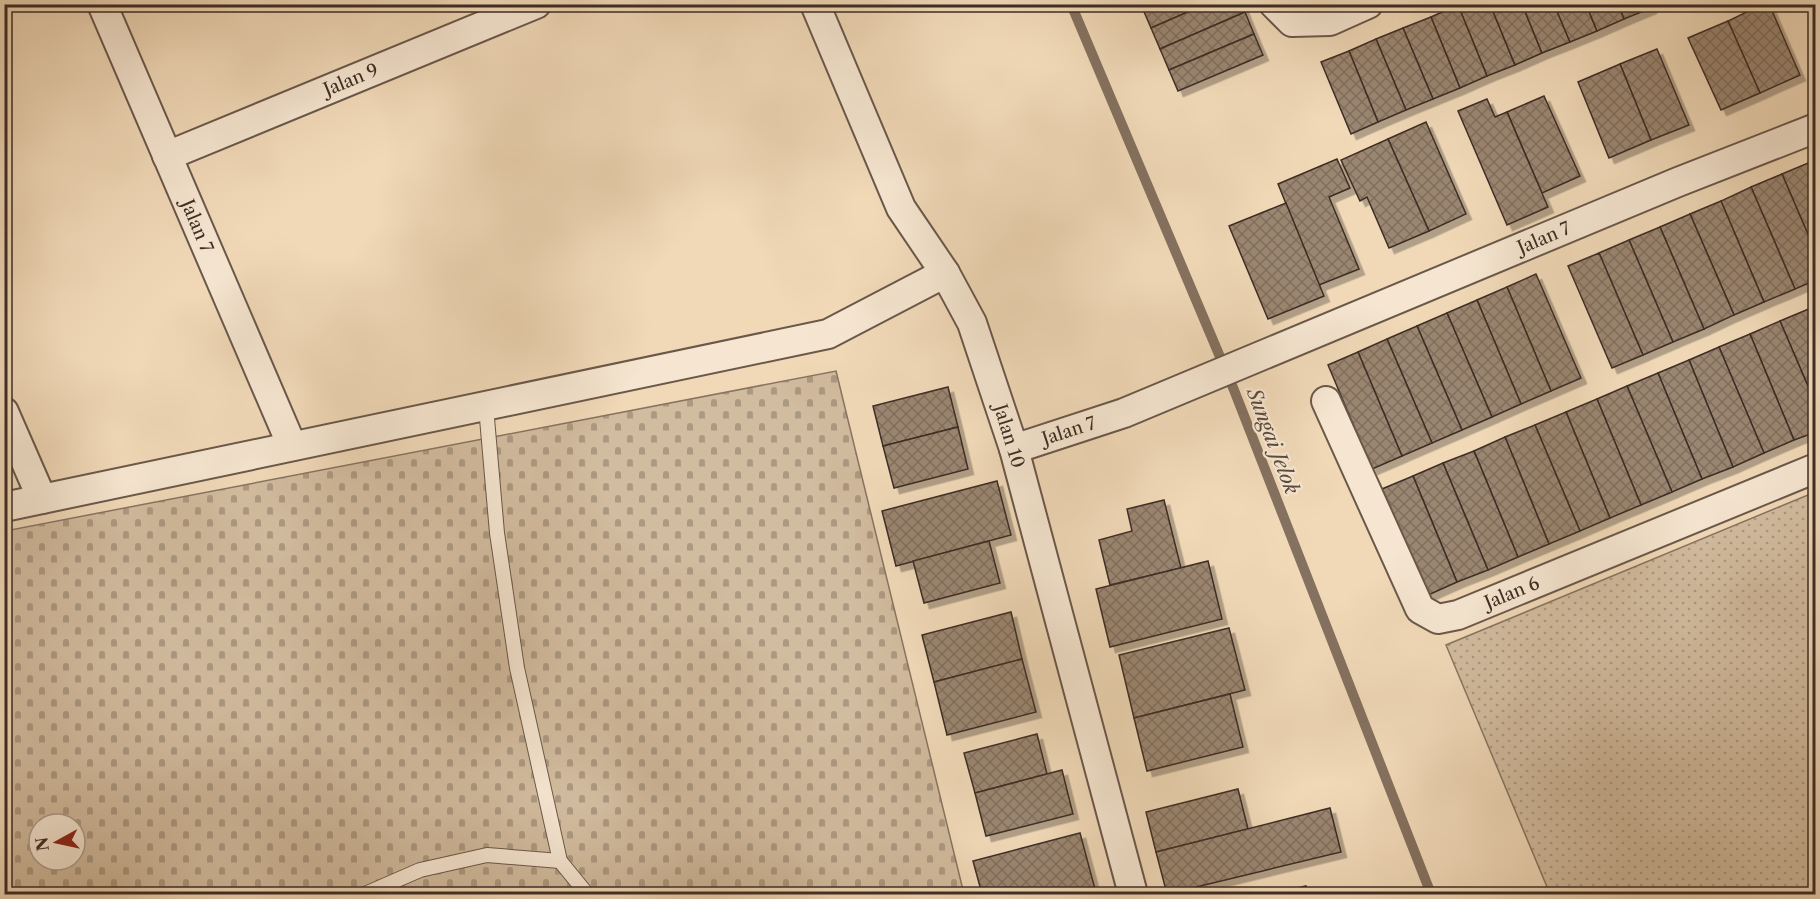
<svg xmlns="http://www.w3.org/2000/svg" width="1820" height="899" font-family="'Libre Caslon Text',serif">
	<defs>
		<pattern id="cemetery-stones" width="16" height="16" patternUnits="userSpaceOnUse" patternTransform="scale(1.5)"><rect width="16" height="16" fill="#d2bc9f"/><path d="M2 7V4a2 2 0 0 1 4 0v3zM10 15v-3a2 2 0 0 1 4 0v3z" fill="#ac9981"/></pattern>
		<pattern id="park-dots" width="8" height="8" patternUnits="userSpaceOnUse" patternTransform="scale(1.5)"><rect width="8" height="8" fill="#d2bc9f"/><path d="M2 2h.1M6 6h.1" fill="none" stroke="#ac9981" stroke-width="1.8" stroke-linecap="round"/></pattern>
		<pattern id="building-cross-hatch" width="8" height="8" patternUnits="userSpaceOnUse" patternTransform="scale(1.5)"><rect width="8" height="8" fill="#9b8671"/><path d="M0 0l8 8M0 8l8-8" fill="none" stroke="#806e5d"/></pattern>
		<filter id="shadow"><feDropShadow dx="5.5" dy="5.5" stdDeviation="0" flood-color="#0004"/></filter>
	</defs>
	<rect width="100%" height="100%" fill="#f1d9b8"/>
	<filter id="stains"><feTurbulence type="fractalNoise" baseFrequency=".00333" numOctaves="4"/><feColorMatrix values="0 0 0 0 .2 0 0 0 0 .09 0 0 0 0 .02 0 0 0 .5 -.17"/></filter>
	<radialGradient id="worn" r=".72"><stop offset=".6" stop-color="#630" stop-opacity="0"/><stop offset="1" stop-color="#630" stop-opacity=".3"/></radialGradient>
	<!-- cemetery -->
	<path fill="url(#cemetery-stones)" stroke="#887462" stroke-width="1.5" fill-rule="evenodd" d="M836 371 964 894H5V531ZM39 824H75V860H39Z"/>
	<!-- park -->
	<path fill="url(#park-dots)" stroke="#887462" stroke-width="1.5" d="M1815 492V894H1550L1446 645Z"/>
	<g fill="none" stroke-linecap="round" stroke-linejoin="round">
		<!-- stream -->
		<path stroke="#84715f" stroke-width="10" d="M1071 4 1234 390 1431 894"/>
	</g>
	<!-- building -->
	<g fill="url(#building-cross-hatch)" stroke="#3d2d25" stroke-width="1.5" filter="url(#shadow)">
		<path d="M1148 4H1206L1151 28 1142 7Z"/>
		<path d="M1206 4H1242L1245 12 1160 49 1151 28Z"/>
		<path d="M1490 4 1515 65 1487 76 1458 5Z"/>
		<path d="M1490 4H1522L1542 53 1515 65Z"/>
		<path d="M1522 4H1554L1570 42 1542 53Z"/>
		<path d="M1554 4H1586L1597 31 1570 42Z"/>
		<path d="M1586 4H1618L1624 19 1597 31Z"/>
		<path d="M1618 4H1650L1651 8 1624 19Z"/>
		<path d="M1763 4H1769L1800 75 1760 93 1728 21Z"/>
		<path d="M1807 4H1816V25Z"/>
		<path d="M1458 5 1487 76 1460 88 1431 17Z"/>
		<path d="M1245 12 1254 34 1169 70 1160 49Z"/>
		<path d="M1431 17 1460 88 1433 99 1403 28Z"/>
		<path d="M1728 21 1760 93 1721 110 1688 38Z"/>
		<path d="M1403 28 1433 99 1406 110 1376 39Z"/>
		<path d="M1254 34 1263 55 1178 91 1169 70Z"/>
		<path d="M1376 39 1406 110 1378 122 1349 51Z"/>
		<path d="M1657 49 1689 125 1651 140 1620 64Z"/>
		<path d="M1349 51 1378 122 1351 134 1321 62Z"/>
		<path d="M1620 64 1651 140 1609 158 1578 82Z"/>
		<path d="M1544 96 1580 176 1542 193 1507 112Z"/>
		<path d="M1487 99 1495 117 1507 112 1548 207 1507 225 1458 111Z"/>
		<path d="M1426 122 1466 214 1429 231 1388 139Z"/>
		<path d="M1388 139 1429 231 1389 248 1367 197 1360 201 1341 160Z"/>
		<path d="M1337 159 1350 188 1329 197 1359 269 1319 285 1278 184Z"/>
		<path d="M1813 161 1816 168V253L1782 174Z"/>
		<path d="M1782 174 1816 253V280L1795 289 1751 187Z"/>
		<path d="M1751 187 1795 289 1764 302 1721 201Z"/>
		<path d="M1721 201 1764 302 1734 315 1690 214Z"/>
		<path d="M1286 203 1324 296 1268 319 1229 226Z"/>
		<path d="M1690 214 1734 315 1704 329 1660 227Z"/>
		<path d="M1660 227 1704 329 1673 342 1629 240Z"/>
		<path d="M1629 240 1673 342 1643 355 1599 253Z"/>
		<path d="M1599 253 1643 355 1612 368 1568 266Z"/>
		<path d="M1536 274 1581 378 1551 391 1507 287Z"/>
		<path d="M1507 287 1551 391 1521 404 1477 300Z"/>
		<path d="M1477 300 1521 404 1492 417 1447 313Z"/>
		<path d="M1811 308 1816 318V405L1780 321Z"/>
		<path d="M1447 313 1492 417 1462 430 1417 326Z"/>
		<path d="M1780 321 1816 405V432L1794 440 1750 334Z"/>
		<path d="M1417 326 1462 430 1432 443 1387 339Z"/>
		<path d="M1750 334 1794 440 1764 453 1719 347Z"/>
		<path d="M1387 339 1432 443 1402 456 1358 352Z"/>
		<path d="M1719 347 1764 453 1733 467 1689 360Z"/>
		<path d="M1358 352 1402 456 1372 469 1328 365Z"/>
		<path d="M1689 360 1733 467 1702 479 1658 373Z"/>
		<path d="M1658 373 1702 479 1672 492 1627 386Z"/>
		<path d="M1627 386 1672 492 1641 505 1597 399Z"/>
		<path d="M948 387 958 427 883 446 873 406Z"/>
		<path d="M1597 399 1641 505 1610 518 1566 412Z"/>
		<path d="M1566 412 1610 518 1580 531 1535 425Z"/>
		<path d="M1535 425 1580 531 1549 544 1505 437Z"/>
		<path d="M958 427 968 469 894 488 883 446Z"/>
		<path d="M1505 437 1549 544 1518 557 1474 451Z"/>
		<path d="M1474 451 1518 557 1488 570 1443 463Z"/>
		<path d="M1443 463 1488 570 1457 582 1413 476Z"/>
		<path d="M1413 476 1457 582 1426 596 1382 489Z"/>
		<path d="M997 481 1011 535 896 566 882 511Z"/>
		<path d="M1164 500 1181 568 1110 585 1099 540 1132 531 1127 509Z"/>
		<path d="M989 541 1000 583 924 603 913 561Z"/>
		<path d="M1208 561 1222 619 1110 647 1096 589Z"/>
		<path d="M1011 612 1022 659 934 682 922 635Z"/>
		<path d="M1229 628 1245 690 1134 718 1119 655Z"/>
		<path d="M1022 659 1036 712 947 735 934 682Z"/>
		<path d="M1230 694 1243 747 1147 771 1134 718Z"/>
		<path d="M1037 734 1047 774 975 793 964 753Z"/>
		<path d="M1062 770 1073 814 986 836 975 793Z"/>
		<path d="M1238 789 1248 829 1156 852 1146 812Z"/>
		<path d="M1330 808 1341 852 1167 894 1156 852Z"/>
		<path d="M1080 833 1095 889 1076 894H982L973 861Z"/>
		<path d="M1306 886 1309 894H1272Z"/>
	</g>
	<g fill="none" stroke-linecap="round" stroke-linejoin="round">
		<!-- lane casing -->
		<g stroke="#6a584a" stroke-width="16">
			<g id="lane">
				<path d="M486 407 497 533 517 668 560 861 587 894"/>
				<path d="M365 894 420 870 487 855 560 861"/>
			</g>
		</g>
		<!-- street casing -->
		<g stroke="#6a584a" stroke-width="32">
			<g id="street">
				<path d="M102 4 292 446"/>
				<path d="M815 4 901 208 945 273 972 323 1014 449 1133 894"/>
				<path d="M1274 4 1292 22 1330 21 1368 4"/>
				<path d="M167 156 536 4"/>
				<path d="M1326 401 1420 609 1438 619 1458 615 1816 468"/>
				<path d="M4 412 42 499"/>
				<path d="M1014 449 1124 413 1678 182 1816 128"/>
				<path d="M4 507 828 334 945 273"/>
			</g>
		</g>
		<!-- lane -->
		<use href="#lane" stroke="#f6e6d1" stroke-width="14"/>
		<!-- street -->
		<use href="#street" stroke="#f6e6d1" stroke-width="28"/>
	</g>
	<g text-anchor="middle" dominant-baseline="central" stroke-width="4.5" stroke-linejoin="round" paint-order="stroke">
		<!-- street labels -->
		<g font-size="18" fill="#3d2d25" stroke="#f6e6d1">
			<text transform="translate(351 80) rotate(-22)">Jalan 9</text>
			<text transform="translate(197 226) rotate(67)">Jalan 7</text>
			<text transform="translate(1544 238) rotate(-23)">Jalan 7</text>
			<text transform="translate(1069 431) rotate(-18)">Jalan 7</text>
			<text transform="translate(1009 436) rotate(73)">Jalan 10</text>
			<text transform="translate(1512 593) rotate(-22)">Jalan 6</text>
		</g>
		<!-- water labels -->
		<g font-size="20" font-style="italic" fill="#5b4a3d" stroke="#f6e6d1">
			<text transform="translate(1273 441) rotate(69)">Sungai Jelok</text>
		</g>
	</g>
	<!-- margin -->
	<rect width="1820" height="899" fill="none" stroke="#f1d9b8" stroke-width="24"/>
	<rect x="6" y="6" width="1808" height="887" fill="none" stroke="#3d2d25" stroke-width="3"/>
	<rect x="12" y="12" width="1796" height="875" fill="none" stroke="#3d2d25" stroke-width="1.5"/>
	<!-- north arrow -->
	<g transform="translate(57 842) rotate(262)"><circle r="28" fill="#f6e6d1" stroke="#ac9c8c" stroke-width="1.5"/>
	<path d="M0-4.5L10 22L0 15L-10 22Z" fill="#8f2418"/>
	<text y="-9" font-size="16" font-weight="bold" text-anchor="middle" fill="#3d2d25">N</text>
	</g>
	<rect width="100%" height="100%" filter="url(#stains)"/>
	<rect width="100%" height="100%" fill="url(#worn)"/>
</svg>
